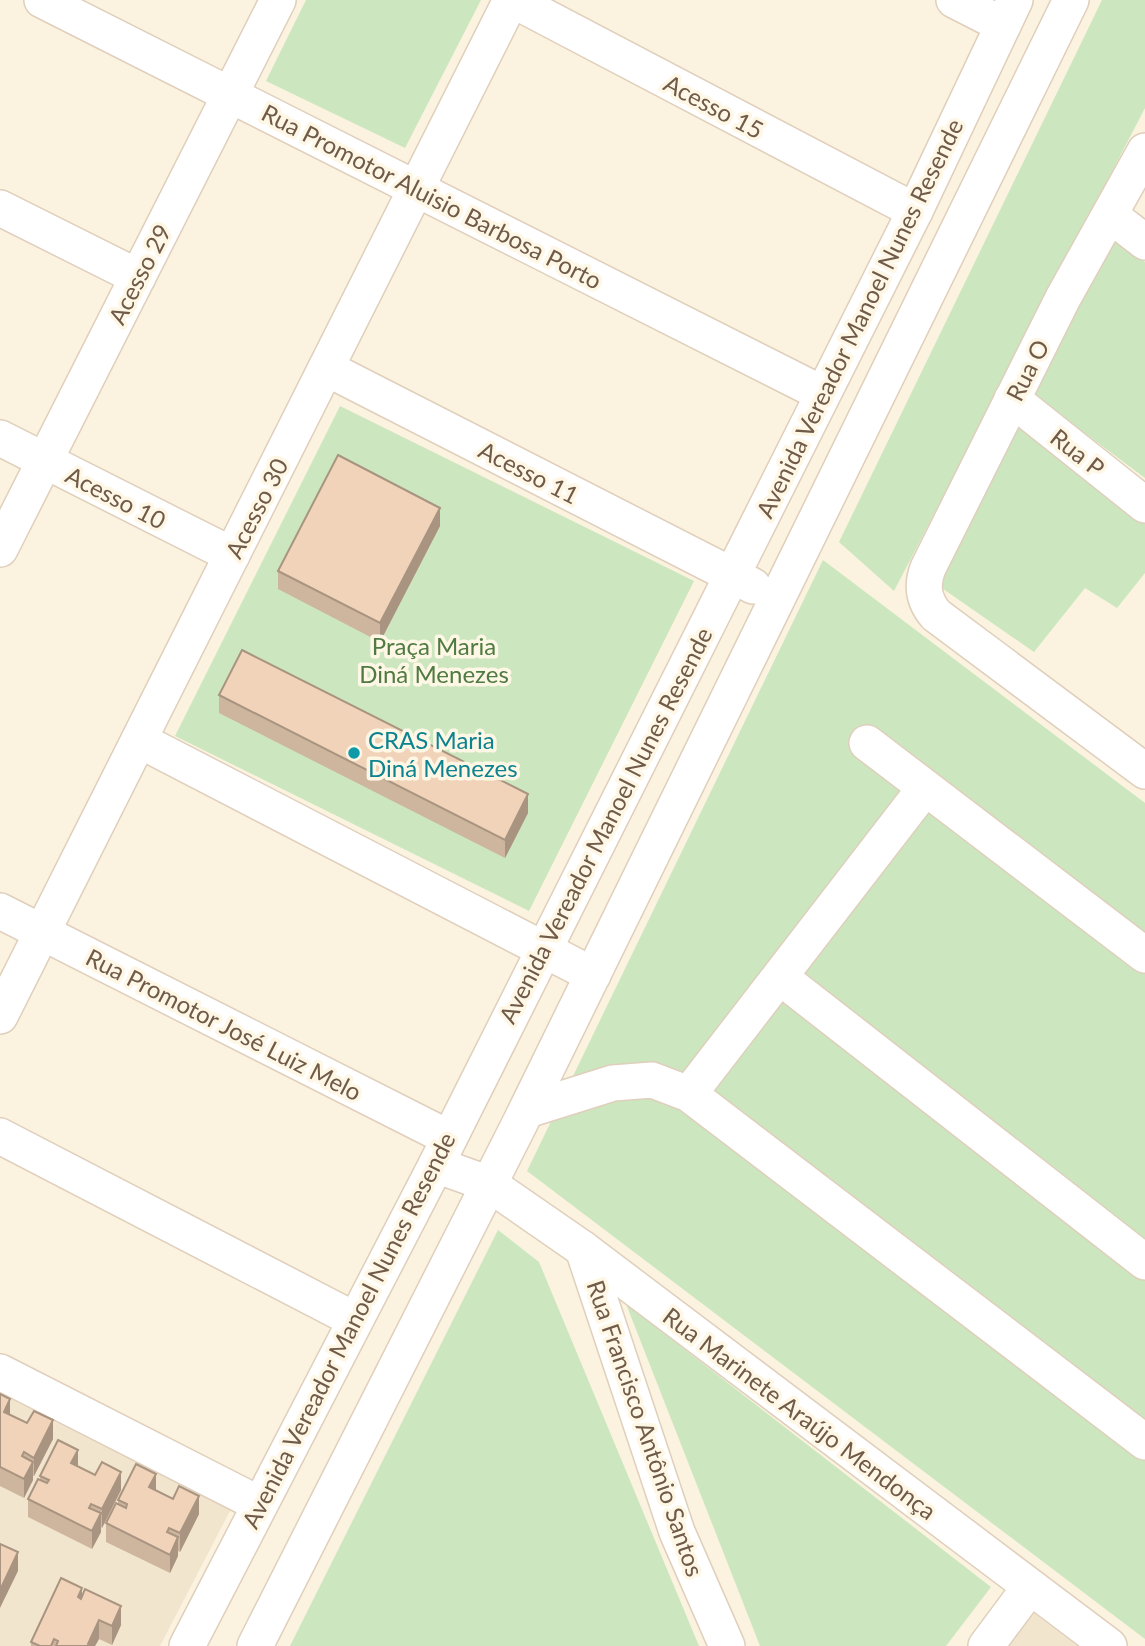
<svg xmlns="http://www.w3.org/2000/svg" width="1145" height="1646" font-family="Lato,sans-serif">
	<rect width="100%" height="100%" fill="#fbf3df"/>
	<!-- residential -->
	<g fill="#f2e5ce">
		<path d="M0 1390 232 1507 160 1646H0Z"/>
		<path d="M1009 1594 1077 1646H973Z"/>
	</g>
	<!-- green -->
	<g fill="#cce7bf">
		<path d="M306 0H481L405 148 266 81Z"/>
		<path d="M1102 0H1145V108L894 591 839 542Z"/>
		<path d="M1115 238 1145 262V478L1031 393Z"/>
		<path d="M340 406 694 581 529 911 175 736Z"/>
		<path d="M1013 422 1145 524V573L1117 608 1085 588 1034 652 936 584Z"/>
		<path d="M823 560 1145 803V1639L527 1171Z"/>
		<path d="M498 1230 539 1262 699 1646H290Z"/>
		<path d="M626 1304 991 1587 946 1646H760Z"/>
	</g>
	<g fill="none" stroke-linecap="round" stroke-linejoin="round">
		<!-- minor casing -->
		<g stroke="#dfcfbc" stroke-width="38">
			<g id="minor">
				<path d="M42 0 821 393"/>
				<path d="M513 0 915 211"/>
				<path d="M954 0 1003 25"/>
				<path d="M1145 151 1063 298 928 568C921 586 924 601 936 615L1145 771"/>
				<path d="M0 208 138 277"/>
				<path d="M1110 215 1145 242"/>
				<path d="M326 368 753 586"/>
				<path d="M1012 399 1145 505"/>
				<path d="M0 438 232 555"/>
				<path d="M0 549 278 0"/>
				<path d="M139 740 593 975"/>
				<path d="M867 743 1145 955"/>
				<path d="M0 911 447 1137"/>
				<path d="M780 977 1145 1262"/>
				<path d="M0 1016 511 0"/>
				<path d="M689 1094 925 788"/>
				<path d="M527 1110 613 1083 652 1080 689 1094 1145 1442"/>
				<path d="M0 1136 355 1320"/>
				<path d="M436 1165 489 1184 583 1249 1109 1646"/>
				<path d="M583 1249 677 1532 727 1646"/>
				<path d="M0 1372 259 1504"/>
				<path d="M187 1646 436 1165 915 211 1015 0"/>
				<path d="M255 1646 519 1125 1071 0"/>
				<path d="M986 1646 1030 1587"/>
			</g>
		</g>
		<!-- minor -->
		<use href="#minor" stroke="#fff" stroke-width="35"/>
	</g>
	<!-- wall -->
	<g fill="#ceb59e">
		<path d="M440 526 380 642 278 589V571Z"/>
		<path d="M219 695 528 813 505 858 219 713Z"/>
		<path d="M0 1394 10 1415 53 1439 34 1476H33V1480L24 1498 0 1486Z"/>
		<path d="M78 1466 121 1490 102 1528 101 1527V1532L92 1549 28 1517V1499L40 1480V1476Z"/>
		<path d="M156 1490 199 1514 180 1552 178 1551V1556L170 1573 106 1542V1523L118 1504V1500Z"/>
		<path d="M82 1596 121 1625 112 1645 99 1639 95 1646H31V1642Z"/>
	</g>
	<!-- shaded-wall -->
	<g fill="#a89481">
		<path d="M440 508V526L380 642V623Z"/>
		<path d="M528 794V813L505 858V840Z"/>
		<path d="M10 1399V1417L4 1412Z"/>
		<path d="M53 1420V1439L34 1476V1458Z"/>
		<path d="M78 1450V1469L71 1463Z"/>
		<path d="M33 1462V1480L24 1498V1479Z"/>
		<path d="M121 1472V1490L102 1528V1509Z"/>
		<path d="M156 1474V1493L149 1487Z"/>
		<path d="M199 1496V1514L180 1552V1533Z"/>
		<path d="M101 1513V1532L92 1549V1531Z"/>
		<path d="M178 1537V1556L170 1573V1555Z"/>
		<path d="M18 1552V1571L0 1608V1590Z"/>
		<path d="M82 1588V1606L78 1597Z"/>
		<path d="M121 1606V1625L112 1645V1626Z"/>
		<path d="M99 1620V1639L95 1646H88Z"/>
	</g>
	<!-- building -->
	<g fill="#f0d3b8" stroke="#a89481" stroke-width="2">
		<path d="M338 455 440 508 380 623 278 571Z"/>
		<path d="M242 650 528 794 505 840 219 695Z"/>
		<path d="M0 1394 10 1399 4 1412 27 1423 34 1411 53 1420 34 1458 24 1452 22 1456 33 1462 24 1479 0 1467Z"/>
		<path d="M58 1440 78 1450 71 1463 95 1475 102 1462 121 1472 102 1509 91 1504 89 1508 101 1513 92 1531 28 1499 38 1479 47 1483 49 1480 40 1476Z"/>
		<path d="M136 1464 156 1474 149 1487 173 1499 179 1486 199 1496 180 1533 169 1528 167 1532 178 1537 170 1555 106 1523 116 1503 126 1508 127 1504 118 1500Z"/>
		<path d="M0 1544 18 1552 0 1590Z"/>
		<path d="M61 1578 82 1588 78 1597 81 1599 85 1589 121 1606 112 1626 99 1620 88 1644 92 1646H56L58 1641 54 1639 51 1646H40L31 1642Z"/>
	</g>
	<!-- markers -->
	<circle fill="#0f9aa8" stroke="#fff7e5" stroke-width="2.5" cx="354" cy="753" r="7"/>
	<g text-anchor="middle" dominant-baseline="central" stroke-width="7" stroke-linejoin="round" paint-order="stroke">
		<!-- street labels -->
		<g font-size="24" fill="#705a48" stroke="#fff7e5">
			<text transform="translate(714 106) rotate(28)">Acesso 15</text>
			<text transform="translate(432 196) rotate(27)">Rua Promotor Aluisio Barbosa Porto</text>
			<text transform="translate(139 274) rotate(-63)">Acesso 29</text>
			<text transform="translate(859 318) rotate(-64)">Avenida Vereador Manoel Nunes Resende</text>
			<text transform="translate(1027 370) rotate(-63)">Rua O</text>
			<text transform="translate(1078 452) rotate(38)">Rua P</text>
			<text transform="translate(529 472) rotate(27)">Acesso 11</text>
			<text transform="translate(116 497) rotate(27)">Acesso 10</text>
			<text transform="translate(256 508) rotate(-63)">Acesso 30</text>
			<text transform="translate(605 825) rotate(-63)">Avenida Vereador Manoel Nunes Resende</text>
			<text transform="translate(224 1024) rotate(27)">Rua Promotor José Luiz Melo</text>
			<text transform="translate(348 1330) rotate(-63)">Avenida Vereador Manoel Nunes Resende</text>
			<text transform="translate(800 1413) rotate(37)">Rua Marinete Araújo Mendonça</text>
			<text transform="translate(646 1428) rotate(71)">Rua Francisco Antônio Santos</text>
		</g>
		<!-- park labels -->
		<g font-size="24" fill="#4f7b43" stroke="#fff7e5">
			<text x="434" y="645">Praça Maria<tspan x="434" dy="28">Diná Menezes</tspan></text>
		</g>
		<!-- culture labels -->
		<g font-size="24" fill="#0d838f" stroke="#fff7e5" text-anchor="start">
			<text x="368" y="739">CRAS Maria<tspan x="368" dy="28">Diná Menezes</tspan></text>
		</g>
	</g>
</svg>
